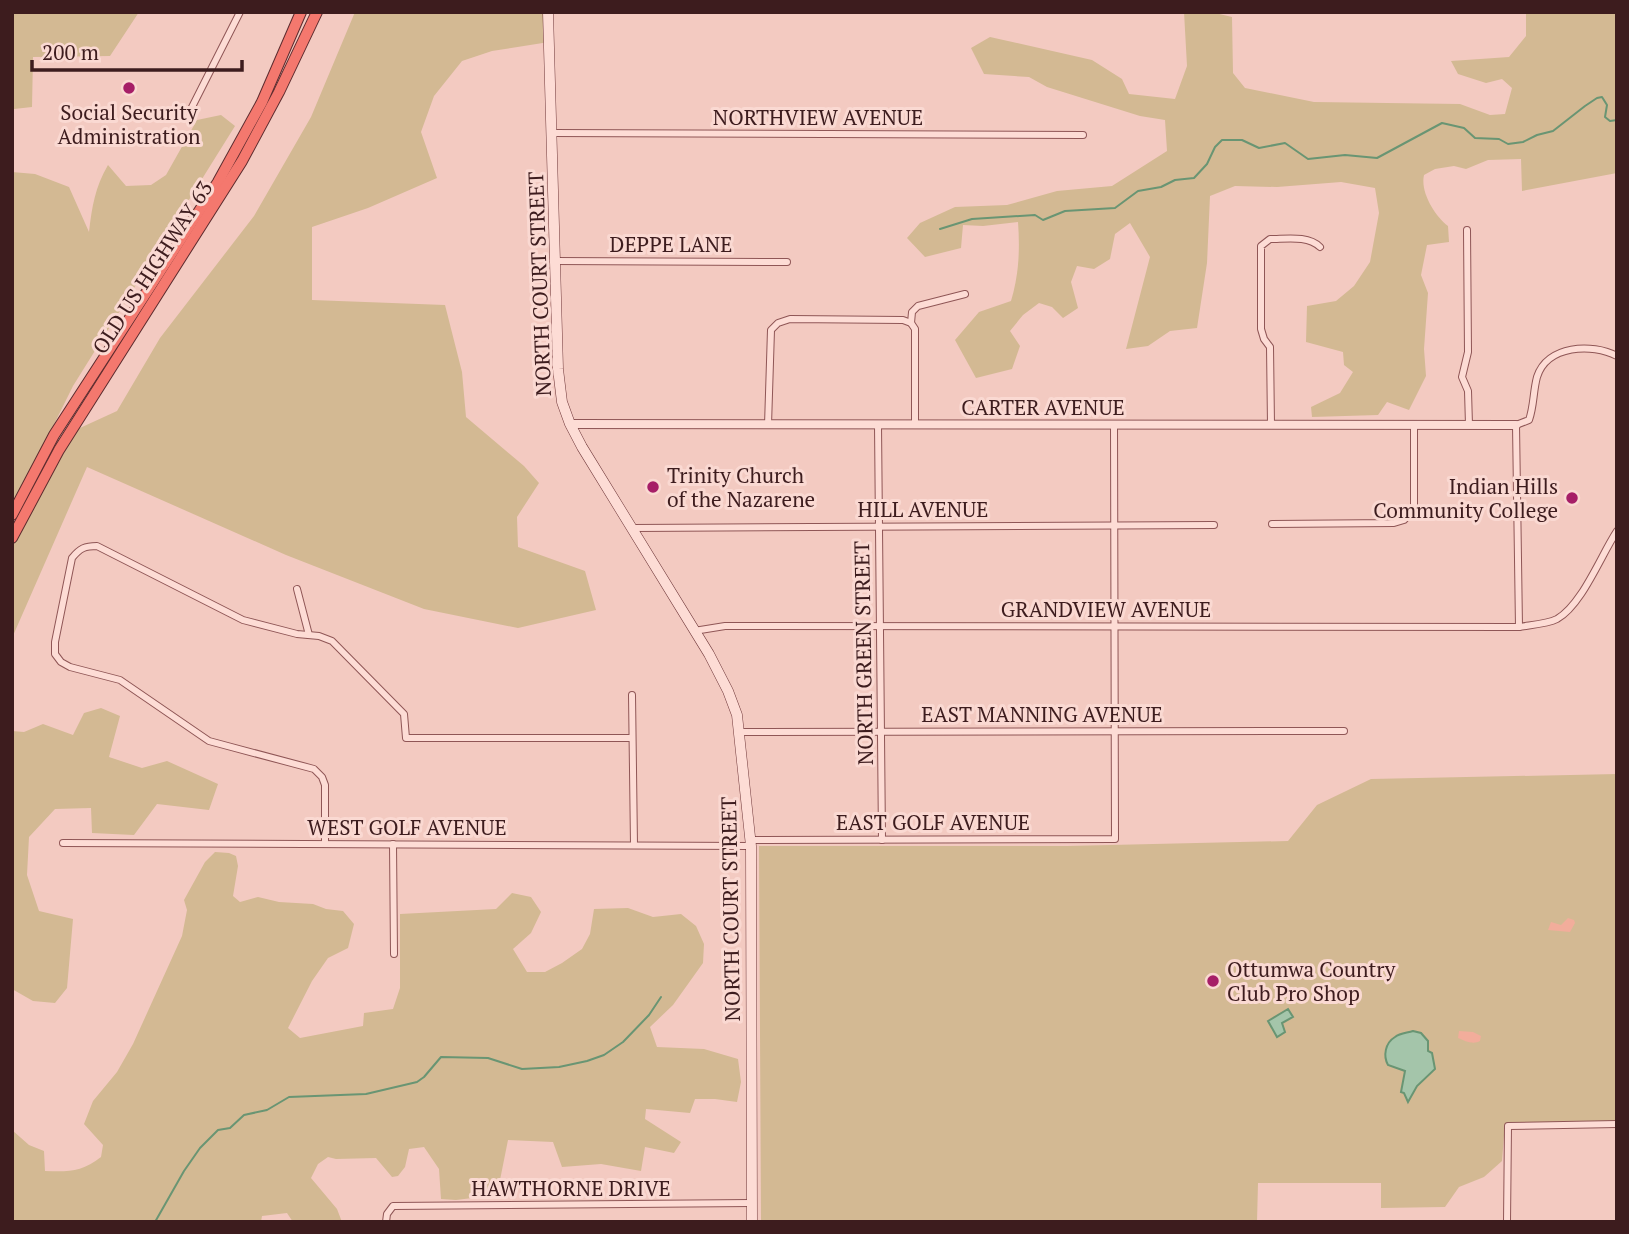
<svg xmlns="http://www.w3.org/2000/svg" width="1629" height="1234" font-family="'PT Serif',serif">
	<rect width="100%" height="100%" fill="#f3cac1"/>
	<!-- green -->
	<g fill="#d3b993">
		<path d="M12 12H139L110 56 33 57 32 107 14 109 12 122Z"/>
		<path d="M355 12H548L549 42 492 51 462 61 434 96 421 132 437 178 368 208 312 227V300L445 305 462 372 466 417 524 466 539 483 517 517 518 547 585 571 596 610 518 628 424 609 286 555 87 467 12 638V538L69 433 117 411 160 338 254 216 311 117Z"/>
		<path d="M1184 12H1211L1232 17 1233 73 1245 88 1314 102 1460 104 1490 115 1505 114 1512 88 1502 79 1486 83 1458 74 1451 61 1509 57 1526 36V12H1617V173L1522 191 1521 159 1488 160 1466 169 1454 166 1435 169 1424 175C1420 192 1435 216 1448 226L1449 242 1427 245 1421 275 1428 293 1424 349 1426 376 1409 410 1387 402 1378 415 1312 417 1311 407 1340 393 1353 372 1344 365 1343 352 1306 342 1307 306 1336 301 1354 286 1370 262 1379 213 1375 188 1341 182 1277 187 1235 186 1210 196 1207 263 1197 328 1170 331 1148 346 1126 349 1150 257 1130 223 1115 234 1110 259 1094 269 1077 266 1071 282 1078 308 1063 318 1052 307 1039 303 1023 315 1010 331 1020 346 1012 369 976 378 955 340 979 312 1011 301C1019 275 1020 249 1018 222L983 226 963 225 961 248 925 257 907 238 920 223 955 207 1007 205 1057 191 1112 186 1167 151 1165 120 1140 116 1047 87 1029 77 984 74 971 48 990 37 1092 60 1122 79 1129 94 1175 99 1187 66Z"/>
		<path d="M221 115 235 126 73 386 12 509V172L35 174 69 187 89 232C92 207 95 187 108 165L126 186 151 185 166 175 197 120Z"/>
		<path d="M101 708 120 716 109 757 142 768 167 761 218 784 209 810 157 804 134 835 92 833 91 808 55 809 29 837 27 875 39 911 73 919 67 988 55 1003 33 1001 12 989V731L24 732 43 724 73 735 84 713Z"/>
		<path d="M1617 774V1122L1505 1123 1502 1161 1484 1177 1459 1187 1445 1207 1381 1208V1183H1258L1257 1222H761L759 846H1067L1288 841 1317 805 1371 779Z"/>
		<path d="M215 852 229 853 236 856 238 866 233 896 240 902 258 897 279 902 313 904 326 909 343 911 354 924 348 948 328 958 312 981 288 1028 300 1038 363 1026 364 1013 393 1009 400 988V914L496 909 512 893 531 897 541 912 531 933 513 949 527 972H545L562 963 582 949 590 934 594 909 628 908 653 917 681 914 696 926 704 944 703 963 673 1005 650 1027 657 1047 704 1049 738 1059 741 1082 737 1102 715 1099H695L690 1113 646 1109 645 1119 681 1142 674 1153 645 1147 641 1171 601 1164 562 1167 553 1142 508 1140 497 1195 456 1200 441 1199 439 1169 424 1147 409 1149 405 1167 398 1176 392 1177 376 1158 336 1159 328 1157 318 1164 311 1178 337 1209 342 1222H293L287 1213 262 1216 261 1222H12V1130L29 1145 44 1151 45 1171C68 1172 82 1172 101 1157L103 1145 84 1124 93 1101 117 1072 133 1044 182 936 187 910 184 900 205 862Z"/>
	</g>
	<!-- sand -->
	<g fill="#f2ad9b">
		<path d="M1568 918 1574 920 1575 923 1570 932 1548 930 1551 922 1561 925Z"/>
		<path d="M1459 1031 1473 1032 1481 1036 1480 1041C1473 1045 1465 1041 1458 1038Z"/>
	</g>
	<!-- water -->
	<g fill="#a4c5aa" stroke="#699573" stroke-width="2">
		<path d="M1288 1009 1293 1017 1282 1023 1285 1032 1277 1037 1268 1021Z"/>
		<path d="M1413 1031 1421 1033 1428 1041V1051L1432 1053 1435 1069 1417 1086 1408 1102 1404 1093 1401 1092 1405 1071 1388 1065C1383 1056 1385 1043 1395 1037 1400 1033 1407 1033 1413 1031Z"/>
	</g>
	<g fill="none" stroke-linecap="round" stroke-linejoin="round">
		<!-- stream -->
		<g stroke="#699573" stroke-width="2">
			<path d="M940 229 972 219 1035 215 1043 220 1065 211 1115 208 1138 191 1161 187 1175 180 1194 178 1207 164 1215 147 1222 140H1242L1259 148 1285 143 1308 159 1345 155 1377 158 1442 123 1464 128 1475 138 1499 139 1508 144 1523 142 1537 135 1553 131 1585 106 1597 98 1602 97 1607 105 1605 117 1610 121 1617 120"/>
			<path d="M155 1222 184 1171 200 1148 218 1130 230 1128 244 1115 267 1110 289 1097 366 1094 417 1082 424 1077 441 1057 488 1058 522 1069 559 1067 587 1061 604 1055 623 1042 649 1015 661 997"/>
		</g>
		<!-- minor casing -->
		<g stroke="#8f5656" stroke-width="8">
			<g id="minor">
				<path d="M191 109 240 12"/>
				<path d="M552 133 1083 135"/>
				<path d="M1467 230 1468 352 1462 377 1468 391 1469 425"/>
				<path d="M555 261 787 262"/>
				<path d="M911 323 912 312 918 306 965 294"/>
				<path d="M768 425 771 330 778 323 790 319 903 320 911 323 915 329V425"/>
				<path d="M878 425 882 840"/>
				<path d="M1271 425 1270 347 1264 339 1261 329V246L1270 239C1286 239 1308 235 1320 247"/>
				<path d="M1272 524 1394 523 1404 520 1414 509V425"/>
				<path d="M633 528 1214 525"/>
				<path d="M297 589 309 635"/>
				<path d="M1519 627 1516 425 1529 420C1534 406 1533 392 1537 377 1547 345 1592 343 1617 356"/>
				<path d="M694 631 725 626 1519 627C1530 625 1547 624 1557 619 1582 605 1601 555 1617 531"/>
				<path d="M632 695 634 845"/>
				<path d="M741 732 1344 731"/>
				<path d="M751 840 1115 839 1114 425"/>
				<path d="M63 843 751 846"/>
				<path d="M325 844V785L322 777 314 769 209 741 120 680 70 667 61 662 55 654V642L72 558C80 548 85 546 97 546L243 620 297 634 319 636 332 641 404 714 406 738H632"/>
				<path d="M393 844 394 954"/>
				<path d="M386 1222 387 1214 393 1206 752 1203"/>
				<path d="M1507 1222 1508 1126 1617 1124"/>
			</g>
		</g>
		<!-- tertiary casing -->
		<g stroke="#8f5656" stroke-width="10">
			<path id="tertiary" d="M570 424 1516 425"/>
		</g>
		<!-- secondary casing -->
		<g stroke="#71393b" stroke-width="11">
			<path id="secondary" d="M548 12 558 369 562 402 570 424 582 447 709 654 728 691 737 715 751 846 752 1222"/>
		</g>
		<!-- trunk casing -->
		<g stroke="#5c2b2e" stroke-width="12">
			<g id="trunk">
				<path d="M12 515 54 435 218 182 262 102 301 12"/>
				<path d="M12 538 59 450 242 161 279 92 317 12"/>
			</g>
		</g>
		<!-- minor -->
		<use href="#minor" stroke="#fddcd5" stroke-width="6"/>
		<!-- tertiary -->
		<use href="#tertiary" stroke="#fddcd5" stroke-width="8"/>
		<!-- secondary -->
		<use href="#secondary" stroke="#fddcd5" stroke-width="10"/>
		<!-- trunk -->
		<use href="#trunk" stroke="#f4786e" stroke-width="10"/>
	</g>
	<!-- markers -->
	<g fill="#a61e67" stroke="#fad9d2" stroke-width="2.5">
		<circle cx="129" cy="88" r="7"/>
		<circle cx="653" cy="487" r="7"/>
		<circle cx="1572" cy="498" r="7"/>
		<circle cx="1213" cy="981" r="7"/>
	</g>
	<g text-anchor="middle" dominant-baseline="central" stroke-width="6" stroke-linejoin="round" paint-order="stroke">
		<!-- poi labels -->
		<g font-size="21" fill="#3d1c1e" stroke="#fad9d2" text-anchor="start">
			<text x="129" y="112" text-anchor="middle">Social Security<tspan x="129" dy="24">Administration</tspan></text>
			<text x="667" y="475">Trinity Church<tspan x="667" dy="24">of the Nazarene</tspan></text>
			<text x="1558" y="486" text-anchor="end">Indian Hills<tspan x="1558" dy="24">Community College</tspan></text>
			<text x="1227" y="969">Ottumwa Country<tspan x="1227" dy="24">Club Pro Shop</tspan></text>
		</g>
		<!-- street labels -->
		<g font-size="21" fill="#3d1c1e" stroke="#fad9d2">
			<text x="818" y="117">NORTHVIEW AVENUE</text>
			<text x="671" y="244">DEPPE LANE</text>
			<text transform="translate(152 267) rotate(-57)">OLD US HIGHWAY 63</text>
			<text transform="translate(539 284) rotate(-92)">NORTH COURT STREET</text>
			<text x="1043" y="407">CARTER AVENUE</text>
			<text x="923" y="509">HILL AVENUE</text>
			<text x="1106" y="609">GRANDVIEW AVENUE</text>
			<text transform="translate(863 653) rotate(-91)">NORTH GREEN STREET</text>
			<text x="1042" y="714">EAST MANNING AVENUE</text>
			<text x="933" y="822">EAST GOLF AVENUE</text>
			<text x="407" y="827">WEST GOLF AVENUE</text>
			<text transform="translate(730 909) rotate(-91)">NORTH COURT STREET</text>
			<text x="571" y="1188">HAWTHORNE DRIVE</text>
		</g>
	</g>
	<!-- border -->
	<rect width="1629" height="1234" fill="none" stroke="#3d1c1e" stroke-width="28"/>
	<!-- scale -->
	<path d="M32 60v10h210v-10" fill="none" stroke="#3d1c1e" stroke-width="3.5"/>
	<text x="42" y="60" font-size="21" fill="#3d1c1e" stroke="#fad9d2" stroke-width="5" paint-order="stroke">200 m</text>
</svg>
